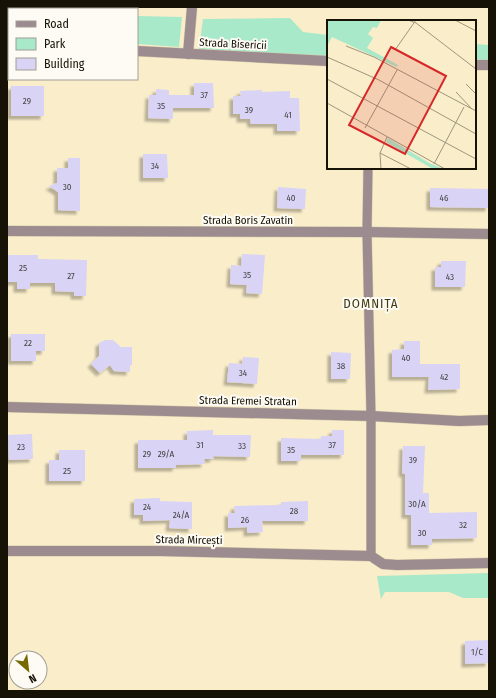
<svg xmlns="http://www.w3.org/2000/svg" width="496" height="698" font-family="'Fira Sans Condensed',sans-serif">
	<defs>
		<filter id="shadow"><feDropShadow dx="-3.5" dy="3.5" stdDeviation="1" flood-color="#0004"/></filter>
	</defs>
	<rect width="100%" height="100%" fill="#f9edca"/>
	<!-- green -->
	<g fill="#a8e9c9">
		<path d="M137 16 182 17 179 47 137 44Z"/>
		<path d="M290 18 303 32 328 35V57L199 49 203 19Z"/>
		<path d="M475 44 489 45V60H475Z"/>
		<path d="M489 573V598H463L449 592H385L381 599 377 576Z"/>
	</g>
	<!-- building -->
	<g fill="#d9d3f6" filter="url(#shadow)">
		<path d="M194 83H213L214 108H173V119L148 118 149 95H156V89L169 90V95H194Z"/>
		<rect x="11" y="86" width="33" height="30"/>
		<path d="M262 90V92L290 91V98H299L300 131H277V124H251L250 119H240V114H233V96H241L240 91Z"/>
		<path d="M143 154H167L168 178H143Z"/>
		<path d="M68 158H80V211L58 210V192L49 186 57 183V168H68Z"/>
		<path d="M278 187 306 189 305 209 277 208Z"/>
		<path d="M430 188 489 189V208L430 207Z"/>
		<path d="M242 254 265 255 262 294 246 293 247 285 230 284 231 265 241 266Z"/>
		<path d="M8 255H38V259L87 260 86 296H74V292L55 291V283H30V289H17V282H7Z"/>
		<path d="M441 261H466L465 287H435V267H441Z"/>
		<path d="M11 334H45V351H36V361H11Z"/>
		<path d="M105 340H113L121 347H132V365H130V372L114 371 110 365 100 373 91 364 99 356V343Z"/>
		<path d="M404 341H420V364H460V389L428 390 429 377H392V350L404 349Z"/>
		<path d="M331 352 351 353 350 379H331Z"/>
		<path d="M243 357 259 358 257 384 227 382 229 363 242 364Z"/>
		<path d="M213 430V435H251L250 457 213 456 214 459H204L205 464 176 465V468H138V440H187V431Z"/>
		<path d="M332 430H344V455H301V461H281V438L321 439V436H332Z"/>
		<path d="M32 434 33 459 9 460 8 435Z"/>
		<path d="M403 446H425L423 493H429V513L477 512V538L432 539V545H411V515H405V474L402 473Z"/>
		<path d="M59 450H85V481H49V460H59Z"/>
		<path d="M160 498V501L192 502V529L169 528 170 520 143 521V515H134V499Z"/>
		<path d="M308 501V521H262L263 532 247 533V527L228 528V513H235L234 506 281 505V502Z"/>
		<path d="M489 640V663L465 664V641Z"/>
	</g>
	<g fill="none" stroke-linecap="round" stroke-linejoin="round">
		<!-- service casing -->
		<g stroke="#d5caab" stroke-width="10">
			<path id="service" d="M368 168 367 232 371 416V556"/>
		</g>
		<!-- minor casing -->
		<g stroke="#d5caab" stroke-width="11">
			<g id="minor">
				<path d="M7 44 9 45"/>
				<path d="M137 51 328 61"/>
				<path d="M188 54 192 7"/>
				<path d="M475 65H489"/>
				<path d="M7 231 367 232 489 234"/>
				<path d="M7 407 371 416 459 421 489 420"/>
				<path d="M7 551H161L371 556 383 564 397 565 489 563"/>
			</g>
		</g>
		<!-- service -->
		<use href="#service" stroke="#9d8c8f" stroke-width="9"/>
		<!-- minor -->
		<use href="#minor" stroke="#9d8c8f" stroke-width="10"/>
	</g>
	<g text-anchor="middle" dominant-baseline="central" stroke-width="4" stroke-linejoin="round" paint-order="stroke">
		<!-- number labels -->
		<g font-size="9" fill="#474242">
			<text x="204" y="95">37</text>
			<text x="27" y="101">29</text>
			<text x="161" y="106">35</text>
			<text x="249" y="110">39</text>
			<text x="288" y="115">41</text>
			<text x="155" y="166">34</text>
			<text x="67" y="187">30</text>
			<text x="291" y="198">40</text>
			<text x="444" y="198">46</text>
			<text x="23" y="268">25</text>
			<text x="247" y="275">35</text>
			<text x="71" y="276">27</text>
			<text x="450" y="277">43</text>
			<text x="28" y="343">22</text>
			<text x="406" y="358">40</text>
			<text x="341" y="366">38</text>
			<text x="243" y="373">34</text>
			<text x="444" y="377">42</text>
			<text x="200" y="445">31</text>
			<text x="332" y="445">37</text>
			<text x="242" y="446">33</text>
			<text x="21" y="447">23</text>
			<text x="291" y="450">35</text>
			<text x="147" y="454">29</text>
			<text x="166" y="454">29/A</text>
			<text x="413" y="460">39</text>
			<text x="67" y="471">25</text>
			<text x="417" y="504">30/A</text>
			<text x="147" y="507">24</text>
			<text x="294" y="511">28</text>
			<text x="181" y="515">24/A</text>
			<text x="245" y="520">26</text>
			<text x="463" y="525">32</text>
			<text x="422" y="533">30</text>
			<text x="477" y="652">1/C</text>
		</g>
		<!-- street labels -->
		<g font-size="11" fill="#161206" stroke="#fdfbf4">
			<text transform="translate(233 44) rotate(3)">Strada Bisericii</text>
			<text x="248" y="220">Strada Boris Zavatin</text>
			<text transform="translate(248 401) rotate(1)">Strada Eremei Stratan</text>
			<text transform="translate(189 540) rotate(1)">Strada Mircești</text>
		</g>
		<!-- quarter labels -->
		<g font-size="13" letter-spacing="1" fill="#413b11" stroke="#fdfbf4">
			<text x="371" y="303">DOMNIȚA</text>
		</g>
	</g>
	<!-- overview -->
	<g transform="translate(327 20)">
		<rect width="149" height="149" fill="#f9edca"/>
		<path d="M0 0H54L50 8 46 7 41 14 46 18 40 28 71 45 70 47 5 17 0 26ZM61 118 102 143 117 149H106L59 122Z" fill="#a8e9c9"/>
		<path fill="none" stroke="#9e957c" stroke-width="1" d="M81 0 89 3 149 49M128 0 149 11M19 26 47 37 149 91M68 30 89 0M0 37 52 60 149 114M0 59 149 139M139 64 149 74M129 72 145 89M0 83 118 149M38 108 70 50M60 117 53 133 84 149M53 133 54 149M107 144 137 87"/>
		<path fill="#d62828" fill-opacity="0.15" stroke="#d62828" stroke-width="2" d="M64 27 119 56 78 134 22 105Z"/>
		<rect width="149" height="149" fill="none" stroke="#161206" stroke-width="2"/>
	</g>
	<!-- border -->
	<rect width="496" height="698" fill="none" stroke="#161206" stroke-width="16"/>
	<!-- legend -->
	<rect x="8" y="8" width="130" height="72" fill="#fdfbf4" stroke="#a19e95"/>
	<rect x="16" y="21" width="20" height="6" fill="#9d8c8f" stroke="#a19e95"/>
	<text x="44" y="28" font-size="12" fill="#161206">Road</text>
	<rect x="16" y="38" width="20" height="12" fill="#a8e9c9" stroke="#a19e95"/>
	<text x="44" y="48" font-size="12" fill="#161206">Park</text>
	<rect x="16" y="58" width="20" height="12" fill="#d9d3f6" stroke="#a19e95"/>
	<text x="44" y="68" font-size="12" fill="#161206">Building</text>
	<!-- north arrow -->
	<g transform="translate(28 670) rotate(152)"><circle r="19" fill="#fdfbf4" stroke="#a19e95"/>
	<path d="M0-3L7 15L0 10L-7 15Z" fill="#766900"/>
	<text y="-6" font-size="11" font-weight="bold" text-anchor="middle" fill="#161206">N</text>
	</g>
</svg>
